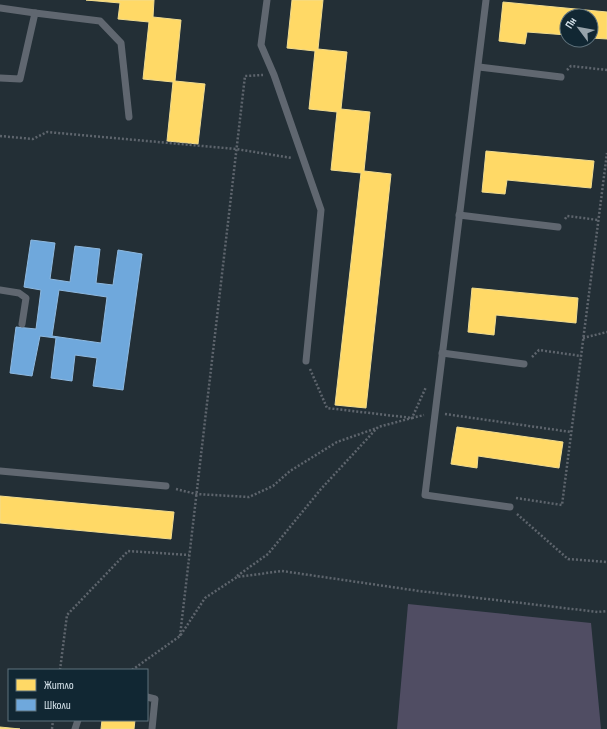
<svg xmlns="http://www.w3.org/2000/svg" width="607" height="729" font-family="'Sofia Sans Condensed',sans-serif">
	<rect width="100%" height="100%" fill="#232f36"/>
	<!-- green -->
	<path fill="#504d63" d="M408 604 591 623 601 729H397Z"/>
	<!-- homes -->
	<g fill="#ffd966" stroke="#f2dc8e">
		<path d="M86 0H154L153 17 181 20 175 81 205 84 198 144 167 141 173 82 143 79 149 22 118 19 120 3Z"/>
		<path d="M292 0H323L318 49 347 52 341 109 370 112 364 171 391 174 366 408 335 405 361 173 331 170 337 112 309 109 315 51 287 48Z"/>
		<path d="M503 2 607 12V39L591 38V16H567V35L527 32 525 44 499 41Z"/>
		<path d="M486 151 594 161 591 188 507 180 505 194 482 192Z"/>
		<path d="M472 288 578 298 576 323 496 315 494 335 468 332Z"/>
		<path d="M457 427 563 442 559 468 478 456 477 468 451 464Z"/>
		<path d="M0 496 174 512 171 539 0 523Z"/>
		<path d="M102 720H135L134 729H101Z"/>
		<path d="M0 727 20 729H0Z"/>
	</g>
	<!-- schools -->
	<path fill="#6fa8dc" stroke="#8eb9e0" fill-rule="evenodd" d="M31 240 55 243 50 279 70 282 75 246 100 249 96 283 113 285 118 250 142 254 123 390 93 386 97 358 75 355 72 381 51 378 56 338 40 336 32 376 10 373 16 327 36 329 41 290 24 287ZM59 290 107 297 101 343 52 336Z"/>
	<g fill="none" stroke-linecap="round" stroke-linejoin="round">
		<!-- path -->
		<g stroke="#5e656d" stroke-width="2.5" stroke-dasharray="2 2" stroke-linecap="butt">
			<path d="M567 70 571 66 607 70"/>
			<path d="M0 136 33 139 47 132 236 149 292 158"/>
			<path d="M565 219 567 216 598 220"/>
			<path d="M583 338 607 332"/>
			<path d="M532 357 539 350 581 356"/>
			<path d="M310 369 327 408 412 418 424 415"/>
			<path d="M445 414 571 432"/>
			<path d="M176 489 196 494 249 497 273 486 290 471 337 442 377 428"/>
			<path d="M516 498 562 505 607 153"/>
			<path d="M517 514 568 559 607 562"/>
			<path d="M237 576 268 554 321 489 378 427 412 418 426 387"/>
			<path d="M180 636 245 76 263 75"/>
			<path d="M60 670 67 615 128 551 189 555"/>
			<path d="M132 670 180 636 205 598 237 577 282 571 419 591 598 612 607 611"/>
			<path d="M52 729 53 720"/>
		</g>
		<!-- lane -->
		<g stroke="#606770" stroke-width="7">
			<path d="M267 0 261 45 274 75 321 210 306 361"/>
			<path d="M486 0 425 495 510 507"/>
			<path d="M0 8 35 13 20 79 0 78"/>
			<path d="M35 13 100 21 121 43 129 117"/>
			<path d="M479 67 561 77"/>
			<path d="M459 215 558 227"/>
			<path d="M0 290 19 293 26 298 22 324"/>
			<path d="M442 353 524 364"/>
			<path d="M0 471 166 486"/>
			<path d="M147 697 155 699 152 729"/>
			<path d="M75 729 78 720"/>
		</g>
	</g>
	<!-- legend -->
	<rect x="8" y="669" width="140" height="52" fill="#112733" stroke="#5f727c"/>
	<rect x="16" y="679" width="20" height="12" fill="#ffd966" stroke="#5f727c"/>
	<text x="44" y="689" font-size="12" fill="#d5e2ea">Житло</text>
	<rect x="16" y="699" width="20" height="12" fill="#6fa8dc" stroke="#5f727c"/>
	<text x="44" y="709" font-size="12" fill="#d5e2ea">Школи</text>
	<!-- north arrow -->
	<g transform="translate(579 28) rotate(302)"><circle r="19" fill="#112733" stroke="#5f727c"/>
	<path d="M0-3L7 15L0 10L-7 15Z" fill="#97a3ab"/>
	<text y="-6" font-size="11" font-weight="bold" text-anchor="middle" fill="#d5e2ea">Пн</text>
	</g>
</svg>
